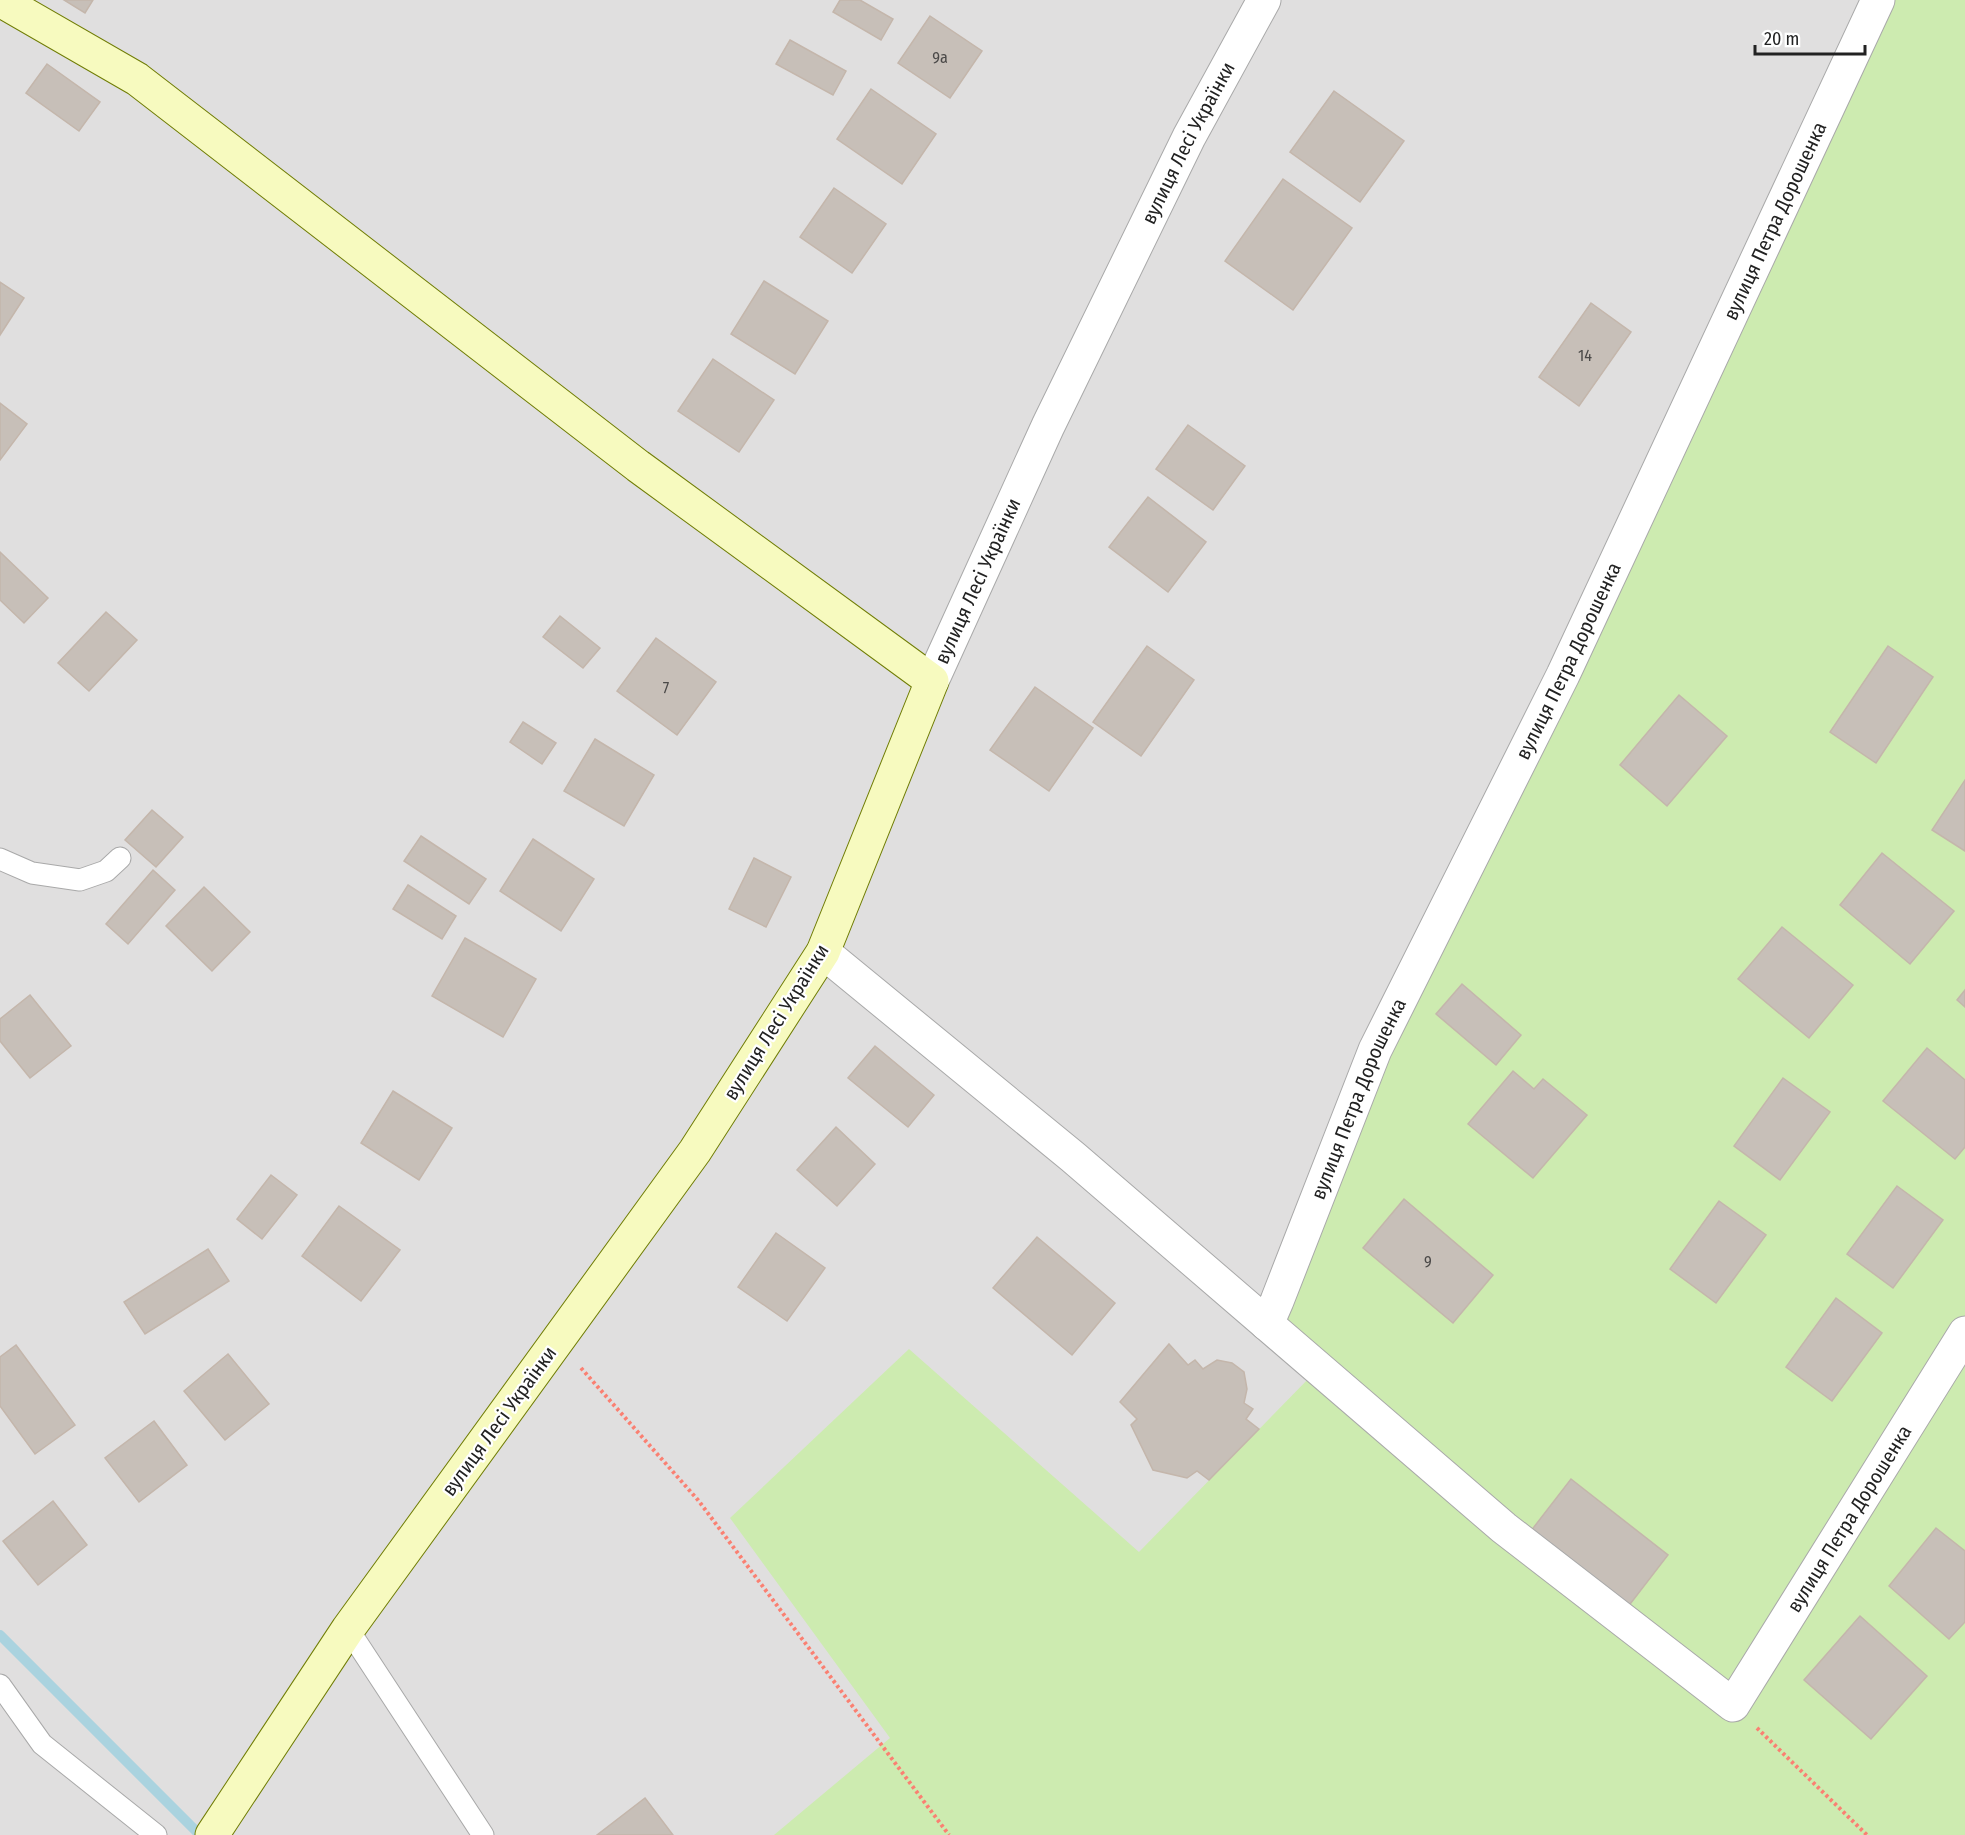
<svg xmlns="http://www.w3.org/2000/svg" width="1965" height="1835" font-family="'Fira Sans Condensed',sans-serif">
	<rect width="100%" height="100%" fill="#f2efe9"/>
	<!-- residential -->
	<rect fill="#e0dfdf" x="0" y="0" width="1965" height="1835"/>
	<!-- grass -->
	<path fill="#cdebb0" d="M1878 0H1965V1835H774L890 1738 730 1518 909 1349 1139 1552 1312 1375 1267 1324Z"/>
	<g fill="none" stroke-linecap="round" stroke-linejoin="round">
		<!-- stream -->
		<path stroke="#aad3df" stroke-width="10" d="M0 1635 198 1833"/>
	</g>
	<!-- building -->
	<g fill="#c7bfb8" stroke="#c4b6ab" stroke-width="1.5">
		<path d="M64 0H93L85 13Z"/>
		<path d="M840 0H860L893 19 881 40 833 12Z"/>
		<path d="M930 16 982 51 950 98 898 63Z"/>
		<path d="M790 40 846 71 833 95 776 64Z"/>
		<path d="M47 64 100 102 79 131 26 93Z"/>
		<path d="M871 89 936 134 902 184 837 139Z"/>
		<path d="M1334 91 1404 141 1360 202 1290 152Z"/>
		<path d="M1283 179 1352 228 1293 310 1225 261Z"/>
		<path d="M834 188 886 224 852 273 800 237Z"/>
		<path d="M764 281 828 321 795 374 731 334Z"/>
		<path d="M0 282 24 298 0 335Z"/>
		<path d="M1591 303 1631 332 1579 406 1539 377Z"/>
		<path d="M713 359 774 400 739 452 678 411Z"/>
		<path d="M0 403 27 424 0 460Z"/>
		<path d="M1188 425 1245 466 1213 510 1156 469Z"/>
		<path d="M1148 497 1206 542 1168 592 1109 547Z"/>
		<path d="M0 552 48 598 24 623 0 600Z"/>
		<path d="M106 612 137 640 89 691 58 663Z"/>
		<path d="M560 616 600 648 583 668 543 637Z"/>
		<path d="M656 638 716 682 677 735 617 691Z"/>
		<path d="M1147 646 1194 680 1141 756 1093 722Z"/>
		<path d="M1888 646 1933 677 1876 763 1830 732Z"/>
		<path d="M1035 687 1093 728 1049 791 990 750Z"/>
		<path d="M1679 695 1727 736 1667 806 1620 765Z"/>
		<path d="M523 722 556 743 542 764 510 742Z"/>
		<path d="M595 739 654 775 624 826 564 791Z"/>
		<path d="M1965 780V851L1932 830Z"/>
		<path d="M152 810 183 837 156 867 125 840Z"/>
		<path d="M421 836 486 879 469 904 404 861Z"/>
		<path d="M533 839 594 879 561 931 500 891Z"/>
		<path d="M1882 853 1954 911 1910 964 1840 905Z"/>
		<path d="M754 858 791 877 766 927 729 909Z"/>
		<path d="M153 870 175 890 128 944 106 924Z"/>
		<path d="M408 885 456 916 442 939 393 909Z"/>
		<path d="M204 887 250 932 212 971 166 926Z"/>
		<path d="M1782 927 1853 985 1809 1038 1738 979Z"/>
		<path d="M465 938 536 979 503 1037 432 996Z"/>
		<path d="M1462 984 1521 1035 1496 1065 1436 1014Z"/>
		<path d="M1965 990V1007L1957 1000Z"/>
		<path d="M30 995 71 1046 30 1078 0 1041V1019Z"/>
		<path d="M875 1046 934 1095 908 1127 848 1078Z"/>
		<path d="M1927 1048 1965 1080V1147L1955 1159 1883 1101Z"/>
		<path d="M1513 1071 1534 1089 1543 1079 1587 1115 1533 1178 1468 1124Z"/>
		<path d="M1783 1078 1830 1112 1780 1180 1734 1146Z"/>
		<path d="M393 1091 452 1128 419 1180 361 1143Z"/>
		<path d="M836 1127 875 1164 837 1206 797 1170Z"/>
		<path d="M271 1175 297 1195 262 1239 237 1219Z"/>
		<path d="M1897 1186 1943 1220 1893 1288 1847 1254Z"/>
		<path d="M1404 1199 1493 1275 1453 1323 1363 1248Z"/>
		<path d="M1719 1201 1766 1235 1716 1303 1670 1269Z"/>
		<path d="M339 1206 400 1250 361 1301 302 1256Z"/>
		<path d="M776 1233 825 1268 787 1321 738 1287Z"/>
		<path d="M1037 1237 1115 1303 1072 1355 993 1288Z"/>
		<path d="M208 1249 229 1281 145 1334 124 1302Z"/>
		<path d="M1836 1298 1882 1333 1832 1401 1786 1367Z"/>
		<path d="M1169 1344 1188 1365 1195 1360 1203 1369 1217 1360 1232 1363 1244 1372 1247 1389 1244 1403 1253 1409 1246 1419 1259 1429 1209 1480 1197 1471 1187 1478 1153 1470 1131 1425 1137 1419 1120 1402Z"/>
		<path d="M16 1345 75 1425 35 1454 0 1406V1357Z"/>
		<path d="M228 1354 269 1404 225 1440 184 1391Z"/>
		<path d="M154 1421 187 1465 139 1502 105 1458Z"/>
		<path d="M1571 1479 1668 1555 1624 1612 1527 1536Z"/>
		<path d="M53 1501 87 1545 38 1585 3 1541Z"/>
		<path d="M1936 1528 1965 1551V1622L1949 1639 1889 1586Z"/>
		<path d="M1860 1616 1927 1676 1871 1739 1804 1680Z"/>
		<path d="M645 1798 673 1835H597Z"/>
	</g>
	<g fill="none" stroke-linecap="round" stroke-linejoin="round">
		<!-- lane casing -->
		<g stroke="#a9a9a9" stroke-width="23">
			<g id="lane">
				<path d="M0 859 32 873 80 880 106 871 120 858"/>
				<path d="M348 1629 483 1835"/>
				<path d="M0 1685 42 1744 156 1835"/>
			</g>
		</g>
		<!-- street casing -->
		<g stroke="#a9a9a9" stroke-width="35">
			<g id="street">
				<path id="s1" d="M932 681 1048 426 1189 137 1264 0"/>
				<path id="s2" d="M823 952 1073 1157 1504 1528 1733 1705 1965 1333"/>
				<path id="s3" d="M1267 1324 1277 1301 1375 1050 1563 675 1878 0"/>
			</g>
		</g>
		<!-- secondary casing -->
		<g stroke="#707d05" stroke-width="35">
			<path id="secondary" d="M0 0 137 79 638 466 932 681 823 952 695 1151 348 1629 212 1835"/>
		</g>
		<!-- path -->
		<g stroke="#fa8072" stroke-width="4" stroke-dasharray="3 3" stroke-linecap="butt">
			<path d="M581 1368 698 1500 949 1835"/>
			<path d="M1757 1728 1867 1835"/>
		</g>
		<!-- lane -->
		<use href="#lane" stroke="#fff" stroke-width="21"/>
		<!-- street -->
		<use href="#street" stroke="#fff" stroke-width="33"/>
		<!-- secondary -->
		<use href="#secondary" stroke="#f7fabf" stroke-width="33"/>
	</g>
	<g text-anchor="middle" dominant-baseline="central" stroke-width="4.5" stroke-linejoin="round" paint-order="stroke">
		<!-- number labels -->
		<g font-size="16" fill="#4b4948">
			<text x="940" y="57">9а</text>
			<text x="1585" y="355">14</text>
			<text x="666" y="687">7</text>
			<text x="1428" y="1261">9</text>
		</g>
		<!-- street labels -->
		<g font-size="20" fill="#222" stroke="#fff">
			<text stroke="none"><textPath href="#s1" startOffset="596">вулиця Лесі Українки</textPath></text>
			<text stroke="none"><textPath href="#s3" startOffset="1215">вулиця Петра Дорошенка</textPath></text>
			<text stroke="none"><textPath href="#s1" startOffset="110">вулиця Лесі Українки</textPath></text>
			<text stroke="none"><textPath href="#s3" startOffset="729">вулиця Петра Дорошенка</textPath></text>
			<text transform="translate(776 1022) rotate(-58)">вулиця Лесі Українки</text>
			<text stroke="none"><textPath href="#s3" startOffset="243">вулиця Петра Дорошенка</textPath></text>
			<text transform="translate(499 1421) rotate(-54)">вулиця Лесі Українки</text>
			<text stroke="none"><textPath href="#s2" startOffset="1401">вулиця Петра Дорошенка</textPath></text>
		</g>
	</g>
	<!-- scale -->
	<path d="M1755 45v9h110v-9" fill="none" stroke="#222222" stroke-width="3"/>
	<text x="1764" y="45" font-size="18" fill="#222222" stroke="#ffffff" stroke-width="4.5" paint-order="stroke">20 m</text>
</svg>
